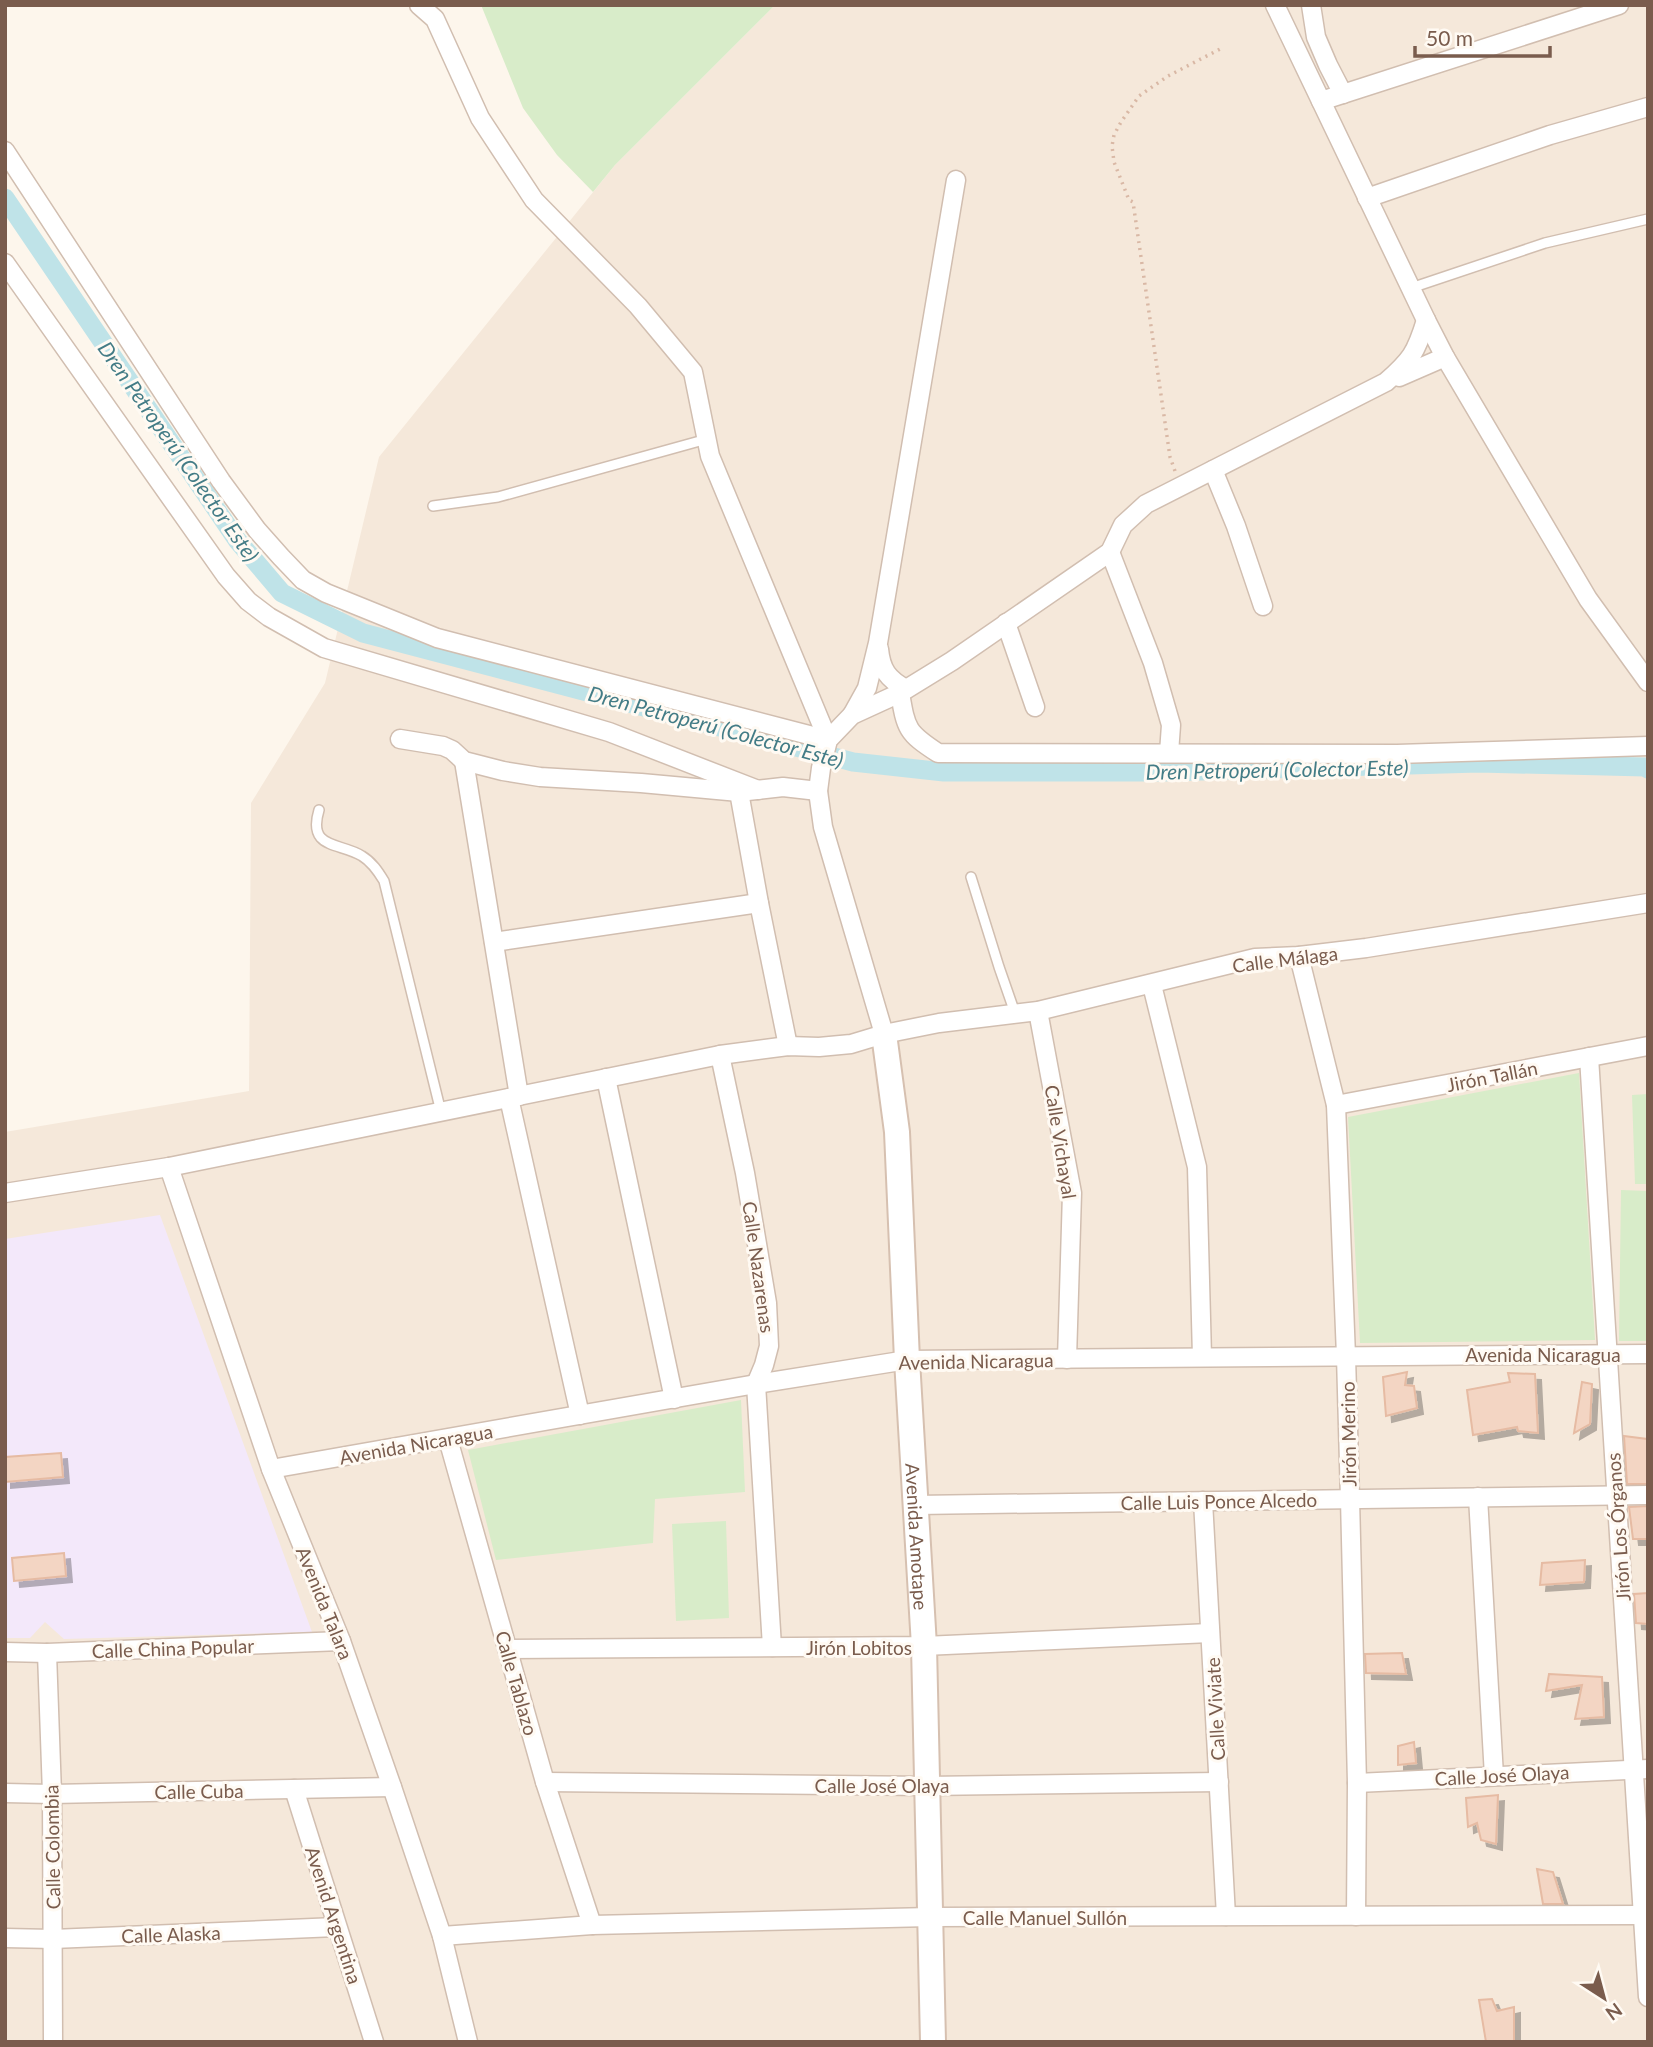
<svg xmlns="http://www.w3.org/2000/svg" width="1653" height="2047" font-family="Lato,sans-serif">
	<defs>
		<filter id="shadow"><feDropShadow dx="6" dy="6" stdDeviation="0" flood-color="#0004"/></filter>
	</defs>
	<rect width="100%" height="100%" fill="#fdf6ec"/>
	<!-- residential -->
	<path fill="#f5e8da" d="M775 5H1648V2042H5V1132L249 1091 251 803 325 683 379 457 615 165Z"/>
	<!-- education -->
	<path fill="#f3e8fa" d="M160 1215 312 1632 64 1639 45 1622 30 1638H5V1239Z"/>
	<!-- green -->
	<g fill="#d8ecc9">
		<path d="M481 5H775L615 165 593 192 557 155 523 108Z"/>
		<path d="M1579 1073 1595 1340 1360 1343 1348 1117Z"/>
		<path d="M1648 1094V1184H1635L1632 1095Z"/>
		<path d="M1621 1190 1648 1191V1341H1619Z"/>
		<path d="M741 1400 745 1492 655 1499 653 1543 496 1560 468 1450Z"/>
		<path d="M726 1521 729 1618 676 1621 672 1524Z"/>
	</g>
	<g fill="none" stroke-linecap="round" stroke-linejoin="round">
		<!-- canal -->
		<path stroke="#bfe3e8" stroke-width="19" d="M5 198 237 540 282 593 363 633 853 762 944 772H1164L1479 763 1645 767 1648 769"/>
	</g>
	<!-- building -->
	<g fill="#f3d5c3" stroke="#e6bba3" stroke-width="2" filter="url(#shadow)">
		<path d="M1407 1372 1405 1385 1414 1386 1417 1408 1386 1416 1383 1377Z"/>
		<path d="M1508 1373 1535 1374 1538 1433 1518 1431 1517 1427 1473 1435 1467 1390 1510 1382Z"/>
		<path d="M1582 1382 1592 1384 1590 1424 1574 1433Z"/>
		<path d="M1624 1436 1647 1439 1648 1484H1627Z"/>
		<path d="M61 1453 63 1477 5 1482V1457Z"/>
		<path d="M1648 1506V1539H1633L1629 1507Z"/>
		<path d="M64 1553 66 1576 14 1581 12 1558Z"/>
		<path d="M1585 1560 1584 1582 1540 1585 1542 1563Z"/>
		<path d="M1648 1593V1624L1636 1623 1634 1594Z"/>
		<path d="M1402 1653 1406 1674 1366 1673 1365 1654Z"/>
		<path d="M1549 1674 1602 1677 1604 1717 1575 1719 1582 1685 1546 1691Z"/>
		<path d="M1414 1742 1416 1763 1398 1765V1746Z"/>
		<path d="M1498 1795 1496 1844 1481 1840 1477 1823 1468 1827 1466 1798Z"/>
		<path d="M1537 1869 1553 1872 1563 1904H1543Z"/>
		<path d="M1492 1999 1497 2011 1514 2007V2042H1486L1479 2000Z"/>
	</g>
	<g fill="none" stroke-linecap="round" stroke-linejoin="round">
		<!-- lane casing -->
		<g stroke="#d1beb0" stroke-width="12">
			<g id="lane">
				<path d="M1411 288 1545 243 1648 219"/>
				<path d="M433 506 498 497 707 439"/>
				<path d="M319 810C307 850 340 842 362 856 372 862 378 871 384 881L441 1112"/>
				<path d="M971 877 999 967 1015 1013"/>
			</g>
		</g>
		<!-- street casing -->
		<g stroke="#d1beb0" stroke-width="21">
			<g id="street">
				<path d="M419 5 435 19 480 118 534 200 638 306 693 372 710 456 828 740"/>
				<path d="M1275 5 1426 320 1445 357 1588 599 1648 682"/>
				<path d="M1311 5 1316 37 1328 65 1343 94"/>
				<path d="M1321 101 1619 5"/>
				<path d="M5 151 221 481 257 530 281 557 303 580 326 593 437 638 828 740"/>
				<path d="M1367 198 1550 135 1648 107"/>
				<path d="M5 263 226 576 248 601 269 617 324 648 609 732 758 790"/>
				<path d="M1399 377 1445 357"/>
				<path d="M1213 470 1236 526 1263 606"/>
				<path d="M1110 552 1153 663 1171 725 1169 753"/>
				<path d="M1006 623 1035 707"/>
				<path d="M879 649C881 670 888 679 906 689"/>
				<path d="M900 693C906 729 907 733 938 753L1397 754 1648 746"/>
				<path d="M852 715 867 688 878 643 956 180"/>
				<path d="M400 739 443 746 452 750 464 761 503 771 540 777 641 783 739 792 783 787 818 791"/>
				<path d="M464 761 519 1096"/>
				<path d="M739 792 759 903 788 1046"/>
				<path d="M494 942 759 903"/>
				<path d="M1299 956 1336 1105 1346 1356 1350 1499 1357 1783 1356 1916"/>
				<path d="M1152 985 1197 1167 1202 1357"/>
				<path d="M1038 1011 1072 1193 1067 1359"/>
				<path d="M884 1034 823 827 818 791 821 768 828 740 852 715 900 693 952 661 1110 552 1123 525 1146 504 1386 382C1411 360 1416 353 1426 320"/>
				<path d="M720 1055 745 1173 767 1303 769 1346 764 1365 756 1384 772 1647"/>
				<path d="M1589 1057 1648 1997"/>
				<path d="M606 1078 674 1399"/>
				<path d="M509 1098 580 1415"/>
				<path d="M1336 1105 1648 1046"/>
				<path d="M169 1167 271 1469 341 1641 392 1787 442 1936 468 2042"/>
				<path d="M5 1193 169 1167 720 1055 788 1046 819 1047 851 1044 884 1034 939 1023 1038 1011 1255 958 1299 956 1366 948 1648 903"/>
				<path d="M448 1439 545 1782 592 1925"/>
				<path d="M271 1469 756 1384 907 1360 1648 1354"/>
				<path d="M1478 1497 1494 1776"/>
				<path d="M1203 1501 1226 1916"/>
				<path d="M916 1505 1648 1495"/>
				<path d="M507 1649 924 1646 1210 1633"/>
				<path d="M5 1652 47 1653 341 1641"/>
				<path d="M47 1653 52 1794 53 2042"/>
				<path d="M545 1782 927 1786 1219 1782"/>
				<path d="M1357 1783 1648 1769"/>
				<path d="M294 1789 374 2042"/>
				<path d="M5 1793 52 1794 392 1787"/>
				<path d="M442 1936 592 1925 930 1917 1648 1915"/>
				<path d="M5 1938 53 1939 336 1927"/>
			</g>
		</g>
		<!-- secondary casing -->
		<g stroke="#d6c0b0" stroke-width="28">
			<g id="secondary">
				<path id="s1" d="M884 1034 897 1132 907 1360 924 1646 933 2042"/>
			</g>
		</g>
		<!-- path -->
		<path stroke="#d9b8a5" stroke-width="3.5" stroke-dasharray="2 5" stroke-linecap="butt" d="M1175 471 1170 457 1133 202 1129 200 1114 162 1112 146 1114 135 1121 122 1139 96 1168 76 1224 47"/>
		<!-- lane -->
		<use href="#lane" stroke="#fff" stroke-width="9"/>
		<!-- street -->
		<use href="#street" stroke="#fff" stroke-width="18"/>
		<!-- secondary -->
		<use href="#secondary" stroke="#fff" stroke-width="24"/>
	</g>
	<g text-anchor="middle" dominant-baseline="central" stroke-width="6" stroke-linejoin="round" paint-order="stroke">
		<!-- street labels -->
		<g font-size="19" fill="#7a5c4d" stroke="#fffaf3">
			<text transform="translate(1285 959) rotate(-7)">Calle Málaga</text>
			<text transform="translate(1492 1076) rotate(-11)">Jirón Tallán</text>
			<text transform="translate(1061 1142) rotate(81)">Calle Vichayal</text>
			<text transform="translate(759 1267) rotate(82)">Calle Nazarenas</text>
			<text x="1543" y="1354">Avenida Nicaragua</text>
			<text transform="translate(976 1361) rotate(-1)">Avenida Nicaragua</text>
			<text transform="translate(1348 1434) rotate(-91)">Jirón Merino</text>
			<text transform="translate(416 1444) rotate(-10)">Avenida Nicaragua</text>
			<text transform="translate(1219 1501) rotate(-1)">Calle Luis Ponce Alcedo</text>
			<text transform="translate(1618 1527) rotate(-94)">Jirón Los Órganos</text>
			<text stroke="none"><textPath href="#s1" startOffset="504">Avenida Amotape</textPath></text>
			<text transform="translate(325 1603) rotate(68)">Avenida Talara</text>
			<text x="859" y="1647">Jirón Lobitos</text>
			<text transform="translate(173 1648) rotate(-2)">Calle China Popular</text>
			<text transform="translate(517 1683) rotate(74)">Calle Tablazo</text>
			<text transform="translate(1215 1709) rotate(-93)">Calle Viviate</text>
			<text transform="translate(1502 1775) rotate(-3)">Calle José Olaya</text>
			<text x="882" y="1785">Calle José Olaya</text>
			<text transform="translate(199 1791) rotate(-1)">Calle Cuba</text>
			<text transform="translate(52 1847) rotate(-91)">Calle Colombia</text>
			<text transform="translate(334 1915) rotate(72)">Avenid Argentina</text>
			<text x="1045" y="1917">Calle Manuel Sullón</text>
			<text transform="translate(171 1934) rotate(-2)">Calle Alaska</text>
		</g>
		<!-- water labels -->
		<g font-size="21" font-style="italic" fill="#437c86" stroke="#fffaf3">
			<text transform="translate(179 451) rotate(55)">Dren Petroperú (Colector Este)</text>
			<text transform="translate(716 726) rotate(15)">Dren Petroperú (Colector Este)</text>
			<text transform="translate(1277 769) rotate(-1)">Dren Petroperú (Colector Este)</text>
		</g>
	</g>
	<!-- border -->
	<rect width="1653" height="2047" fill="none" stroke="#7a5c4d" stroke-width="14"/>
	<!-- north arrow -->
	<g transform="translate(1604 1998) rotate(144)" stroke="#fffaf3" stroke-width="5" paint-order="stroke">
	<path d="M0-5L12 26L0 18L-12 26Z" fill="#7a5c4d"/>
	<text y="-10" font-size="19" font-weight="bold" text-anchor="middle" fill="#7a5c4d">N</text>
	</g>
	<!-- scale -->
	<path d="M1415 46v10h135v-10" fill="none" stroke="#7a5c4d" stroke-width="3.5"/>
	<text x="1426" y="46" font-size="21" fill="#7a5c4d" stroke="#fffaf3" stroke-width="5" paint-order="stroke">50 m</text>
</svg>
